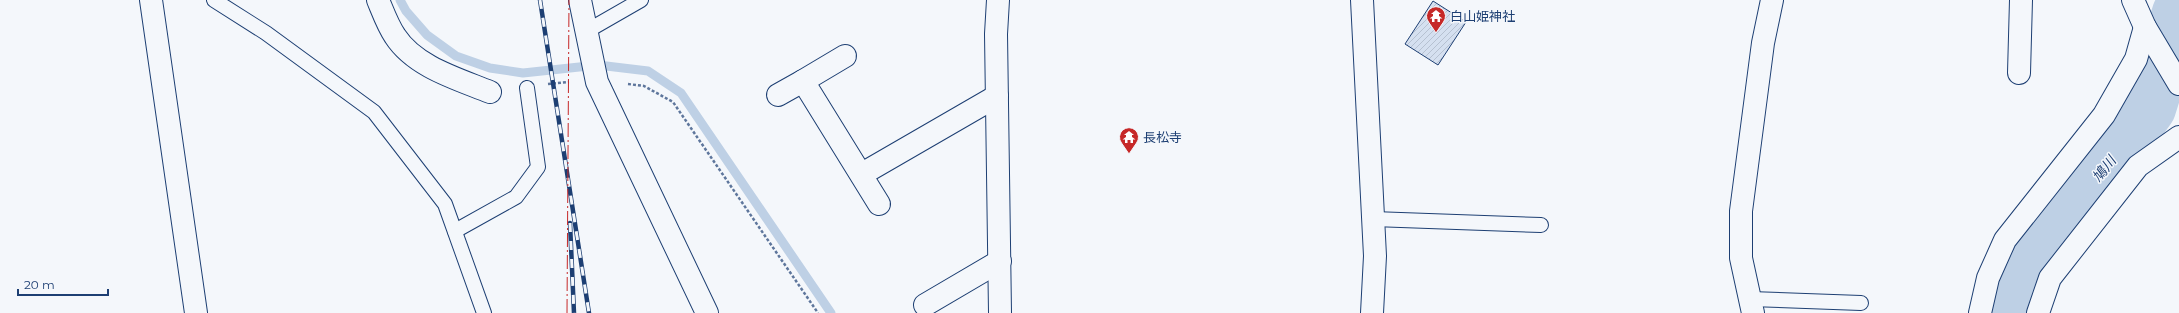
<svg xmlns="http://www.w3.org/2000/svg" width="2179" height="313" font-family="Montserrat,'Noto Sans JP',sans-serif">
	<defs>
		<pattern id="building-hatch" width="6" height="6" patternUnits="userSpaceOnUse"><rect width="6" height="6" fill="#d5e0f0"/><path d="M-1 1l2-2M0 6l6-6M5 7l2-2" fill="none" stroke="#b6c1d1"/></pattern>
	</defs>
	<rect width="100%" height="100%" fill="#f4f7fb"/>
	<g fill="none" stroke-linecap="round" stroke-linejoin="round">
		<!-- stream -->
		<path stroke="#bed0e5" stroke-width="9" d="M400 0 406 11 427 35 456 56 490 68 523 73 598 65 648 71 681 93 831 313"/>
		<!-- river -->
		<path stroke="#bed0e5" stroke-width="54" d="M2010 313 2011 304 2029 259 2064 210 2097 180 2149 108 2179 13"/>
	</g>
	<!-- building -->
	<path fill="url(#building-hatch)" stroke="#1d3f73" d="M1433 1 1466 22 1438 65 1405 44Z"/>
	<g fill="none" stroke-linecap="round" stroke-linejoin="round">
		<!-- lane casing -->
		<g stroke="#1d3f73" stroke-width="16">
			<g id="lane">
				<path d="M214 0 266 33 374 112 445 204 484 313"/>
				<path d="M587 31 641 0"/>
				<path d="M1373 219 1541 225"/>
				<path d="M455 231 516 197 538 167 527 88"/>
				<path d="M1750 299 1861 303"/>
			</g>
		</g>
		<!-- street casing -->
		<g stroke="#1d3f73" stroke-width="24">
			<g id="street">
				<path d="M378 0C383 12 388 26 395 36 415 67 458 79 490 92"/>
				<path d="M580 0 597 82 707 313"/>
				<path d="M998 0 996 34 1000 313"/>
				<path d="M1362 0 1375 256 1372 313"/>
				<path d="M2133 0 2145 27 2179 84"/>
				<path d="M2019 73 2021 0"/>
				<path d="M803 81 845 56"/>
				<path d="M778 95 803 81 879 204"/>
				<path d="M862 174 997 96"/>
				<path d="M925 305 1000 261"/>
				<path d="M1753 313 1741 258V211L1763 43 1772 0"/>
				<path d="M1980 313 1988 278 2005 240 2104 115 2136 59 2145 27"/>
				<path d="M2038 313 2050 278 2138 166 2179 137"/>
			</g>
		</g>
		<!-- secondary casing -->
		<g stroke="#1d3f73" stroke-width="24">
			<path id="secondary" d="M151 0 196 313"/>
		</g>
		<!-- path -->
		<g stroke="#5e769c" stroke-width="2.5" stroke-dasharray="3 2" stroke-linecap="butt">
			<path d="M548 84 569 82"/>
			<path d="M628 84 644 86 673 102 818 313"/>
		</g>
		<!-- lane -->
		<use href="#lane" stroke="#f4f7fb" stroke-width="14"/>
		<!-- street -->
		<use href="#street" stroke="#f4f7fb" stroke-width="22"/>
		<!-- secondary -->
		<use href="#secondary" stroke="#f4f7fb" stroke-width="22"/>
		<!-- rail casing -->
		<g stroke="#1d3f73" stroke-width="4.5">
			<g id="rail">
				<path d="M540 0 589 313"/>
				<path d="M570 223 574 313"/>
			</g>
		</g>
		<!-- rail -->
		<use href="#rail" stroke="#f4f7fb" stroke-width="3" stroke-dasharray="9" stroke-linecap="butt"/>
		<!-- power -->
		<path stroke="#c62828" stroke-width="1" stroke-dasharray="14 3 2 3" stroke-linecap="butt" d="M567 313 569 0"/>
	</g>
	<!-- icons -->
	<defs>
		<g id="temple-pin" transform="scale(1)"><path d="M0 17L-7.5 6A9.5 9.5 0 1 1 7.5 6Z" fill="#c62828" stroke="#f4f7fb"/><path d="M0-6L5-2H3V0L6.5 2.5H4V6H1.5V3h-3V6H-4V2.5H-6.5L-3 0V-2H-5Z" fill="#fff"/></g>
	</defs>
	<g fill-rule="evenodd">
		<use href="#temple-pin" x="1436" y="16"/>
		<use href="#temple-pin" x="1129" y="137"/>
	</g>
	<g text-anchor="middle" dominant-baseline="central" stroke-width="3" stroke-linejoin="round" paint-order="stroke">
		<!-- poi labels -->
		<g font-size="13" fill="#1d3f73" stroke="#f4f7fb" text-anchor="start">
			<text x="1450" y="16">白山姫神社</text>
			<text x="1143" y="137">長松寺</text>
		</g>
		<!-- water labels -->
		<g font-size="14" font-style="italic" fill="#1d3f73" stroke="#f4f7fb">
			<text transform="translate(2104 169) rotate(-52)">鳩川</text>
		</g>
	</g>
	<!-- scale -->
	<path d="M18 289v6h90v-6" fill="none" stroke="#1d3f73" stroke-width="2"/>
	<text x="24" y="289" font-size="12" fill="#1d3f73" stroke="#f4f7fb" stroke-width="3" paint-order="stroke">20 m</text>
</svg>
